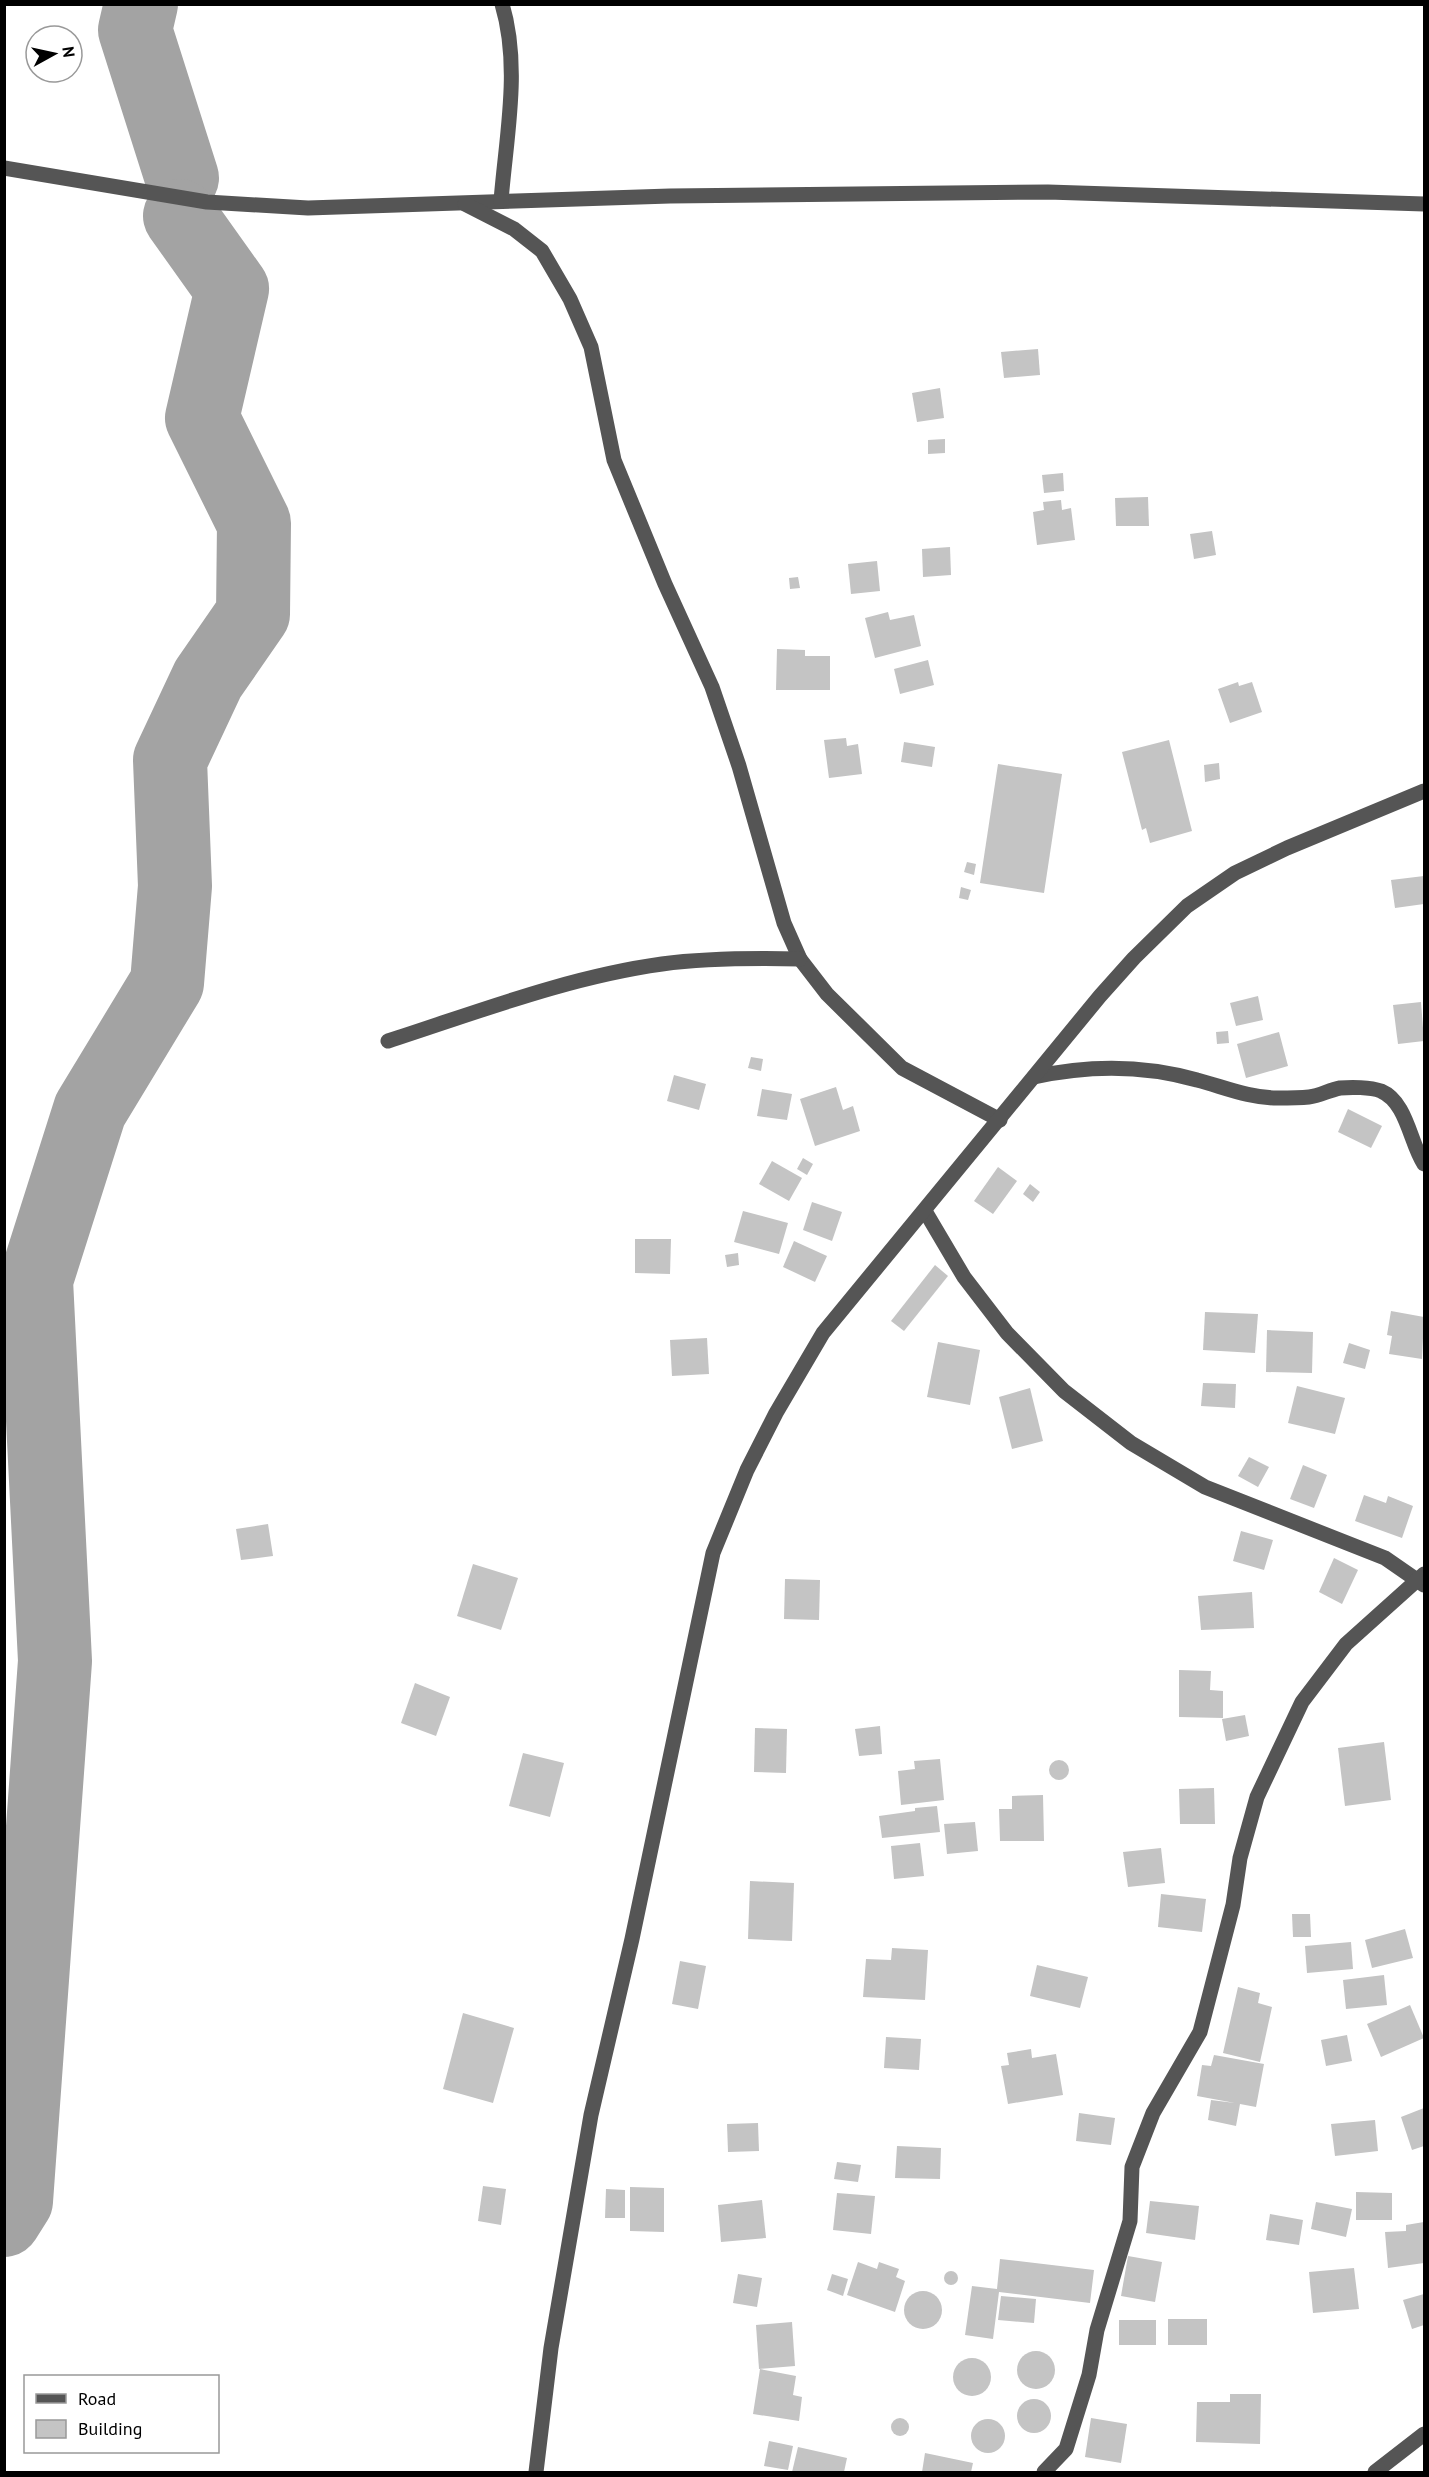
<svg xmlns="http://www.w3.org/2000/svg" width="1429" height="2477" font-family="'PT Sans',sans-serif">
	<rect width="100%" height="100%" fill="#fff"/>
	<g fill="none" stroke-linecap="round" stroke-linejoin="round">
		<!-- river -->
		<g stroke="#a3a3a3" stroke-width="74">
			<path d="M141 4 135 30 182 178"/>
			<path d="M4 2220 16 2201 55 1661 36 1280 90 1110 167 983 175 886 170 760 208 679 253 614 254 523 202 418 232 289 180 216"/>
		</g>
	</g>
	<!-- building -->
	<g fill="#c4c4c4">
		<path d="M1038 349 1040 375 1004 378 1001 352Z"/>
		<path d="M940 388 944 418 917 422 912 393Z"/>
		<path d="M945 439V453L928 454V440Z"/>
		<path d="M1063 473 1064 491 1044 493 1042 475Z"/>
		<path d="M1148 497 1149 526H1116L1115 498Z"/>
		<path d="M1061 500 1062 510 1071 508 1075 540 1037 545 1033 512 1044 510 1043 502Z"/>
		<path d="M1212 531 1216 555 1194 559 1190 534Z"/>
		<path d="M950 547 951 575 923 577 922 549Z"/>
		<path d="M877 561 880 591 851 594 848 564Z"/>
		<path d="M798 577 800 588 790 589 789 578Z"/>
		<path d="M888 612 890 620 914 615 921 646 875 658 865 618Z"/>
		<path d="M777 649 805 650V656H830V690H776Z"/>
		<path d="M928 660 934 685 900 694 894 669Z"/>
		<path d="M1238 682 1239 686 1252 682 1262 712 1230 723 1218 689Z"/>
		<path d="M846 738 847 746 858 744 862 774 829 778 824 740Z"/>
		<path d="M1169 740 1192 831 1150 843 1146 828 1142 830 1122 752Z"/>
		<path d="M904 742 935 747 932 767 901 762Z"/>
		<path d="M1219 763 1220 779 1205 782 1204 765Z"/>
		<path d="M998 764 1062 774 1044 893 980 883Z"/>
		<path d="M967 862 976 864 974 875 964 872Z"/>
		<path d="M1424 876V904L1395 908 1391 880Z"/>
		<path d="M961 887 971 890 968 900 959 898Z"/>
		<path d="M1258 996 1263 1020 1236 1026 1230 1003Z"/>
		<path d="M1421 1002 1424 1041 1398 1044 1393 1005Z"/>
		<path d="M1228 1031 1229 1043 1217 1044 1216 1032Z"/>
		<path d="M1279 1032 1288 1066 1246 1078 1237 1044Z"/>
		<path d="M751 1057 763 1059 761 1071 748 1068Z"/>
		<path d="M674 1075 706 1084 699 1110 667 1101Z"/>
		<path d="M836 1087 843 1110 853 1106 860 1131 815 1146 800 1099Z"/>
		<path d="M762 1089 792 1094 787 1120 757 1116Z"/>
		<path d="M1348 1109 1382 1126 1371 1148 1338 1132Z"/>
		<path d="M803 1158 813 1164 807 1175 797 1169Z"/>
		<path d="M772 1161 802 1178 789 1201 759 1184Z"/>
		<path d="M998 1167 1017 1181 993 1214 974 1201Z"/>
		<path d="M1030 1184 1040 1192 1033 1202 1023 1194Z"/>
		<path d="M812 1202 842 1212 832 1241 803 1230Z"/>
		<path d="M743 1211 788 1223 779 1254 734 1242Z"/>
		<path d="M635 1239H671L670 1274 635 1273Z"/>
		<path d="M794 1241 827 1256 815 1282 783 1267Z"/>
		<path d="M738 1253 739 1265 727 1267 725 1255Z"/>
		<path d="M935 1265 948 1276 904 1331 891 1321Z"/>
		<path d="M1391 1311 1424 1317 1422 1359 1389 1354 1392 1336 1387 1335Z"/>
		<path d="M1205 1312 1258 1314 1255 1353 1203 1350Z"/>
		<path d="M1267 1330 1313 1332 1312 1373 1266 1372Z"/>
		<path d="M707 1338 709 1374 672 1376 670 1340Z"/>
		<path d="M938 1342 980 1350 970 1405 927 1397Z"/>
		<path d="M1349 1343 1370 1350 1365 1369 1343 1363Z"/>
		<path d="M1203 1383 1236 1384 1235 1408 1201 1406Z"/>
		<path d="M1297 1386 1345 1398 1335 1434 1288 1423Z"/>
		<path d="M1030 1388 1043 1441 1012 1449 999 1397Z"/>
		<path d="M1249 1457 1269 1467 1258 1487 1238 1476Z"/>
		<path d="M1303 1465 1327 1475 1314 1508 1290 1499Z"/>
		<path d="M1364 1495 1386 1503 1388 1496 1413 1506 1402 1538 1355 1521Z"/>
		<path d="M268 1524 273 1556 241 1560 236 1529Z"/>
		<path d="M1241 1531 1273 1540 1264 1570 1233 1561Z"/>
		<path d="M1334 1558 1358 1570 1342 1604 1319 1592Z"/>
		<path d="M473 1564 518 1578 501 1630 457 1616Z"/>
		<path d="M785 1579 820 1580 819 1620 784 1619Z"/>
		<path d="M1252 1592 1254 1628 1201 1630 1198 1596Z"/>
		<path d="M1179 1670 1211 1671 1210 1690 1223 1691V1718L1179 1717Z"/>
		<path d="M415 1683 450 1697 436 1736 401 1723Z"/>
		<path d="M1245 1715 1249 1736 1226 1741 1222 1719Z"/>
		<path d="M880 1726 882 1754 859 1756 855 1729Z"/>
		<path d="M755 1728 787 1729 786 1773 754 1772Z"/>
		<path d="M1384 1742 1391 1800 1345 1806 1338 1748Z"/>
		<path d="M523 1753 564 1763 550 1817 509 1806Z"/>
		<path d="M940 1759 944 1800 901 1805 898 1771 915 1769 914 1761Z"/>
		<circle cx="1059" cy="1770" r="10"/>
		<path d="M1214 1788 1215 1824H1180L1179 1789Z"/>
		<path d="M1043 1795 1044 1841H1000L999 1809H1012V1796Z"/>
		<path d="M937 1806 940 1832 882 1838 879 1816 915 1811V1808Z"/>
		<path d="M975 1822 978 1851 947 1854 944 1824Z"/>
		<path d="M920 1843 924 1876 894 1879 891 1846Z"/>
		<path d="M1161 1848 1165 1883 1128 1887 1123 1852Z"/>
		<path d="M750 1881 794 1883 792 1941 748 1939Z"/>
		<path d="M1161 1894 1206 1899 1202 1932 1158 1927Z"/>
		<path d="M1292 1914H1310L1311 1937H1293Z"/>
		<path d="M1405 1929 1413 1958 1372 1968 1365 1940Z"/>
		<path d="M1351 1942 1353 1969 1307 1973 1305 1946Z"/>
		<path d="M892 1948 928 1950 925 2000 863 1997 866 1959 891 1960Z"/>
		<path d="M680 1961 706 1966 698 2009 672 2004Z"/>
		<path d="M1037 1965 1088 1977 1080 2008 1030 1996Z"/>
		<path d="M1384 1975 1387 2005 1346 2009 1343 1980Z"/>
		<path d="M1238 1987 1260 1993 1258 2003 1272 2007 1260 2062 1223 2053Z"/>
		<path d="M1410 2005 1424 2038 1381 2057 1367 2024Z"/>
		<path d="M463 2013 514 2028 493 2103 443 2089Z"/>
		<path d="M1347 2035 1352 2061 1326 2066 1321 2040Z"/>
		<path d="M886 2037 921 2039 919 2070 884 2068Z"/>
		<path d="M1031 2049 1032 2058 1056 2054 1063 2095 1008 2104 1001 2066 1009 2065 1007 2053Z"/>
		<path d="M1214 2055 1264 2064 1256 2107 1240 2104 1236 2126 1208 2120 1211 2100 1235 2103 1197 2096 1202 2065 1211 2066Z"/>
		<path d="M1424 2108V2146L1412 2150 1401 2117Z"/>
		<path d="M1079 2113 1115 2118 1111 2145 1076 2141Z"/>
		<path d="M1375 2120 1378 2151 1335 2156 1331 2124Z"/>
		<path d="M758 2123 759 2151 728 2152 727 2124Z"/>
		<path d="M897 2146 941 2148 940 2179 895 2178Z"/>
		<path d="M837 2162 861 2165 858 2182 834 2179Z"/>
		<path d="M483 2186 506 2189 501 2225 478 2221Z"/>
		<path d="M630 2187 664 2188V2232L630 2231Z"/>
		<path d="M606 2189 625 2190V2218H605Z"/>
		<path d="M1356 2192 1392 2193V2220H1356Z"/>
		<path d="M837 2193 875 2196 871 2234 833 2230Z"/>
		<path d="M762 2200 766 2238 721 2242 718 2205Z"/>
		<path d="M1150 2201 1199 2206 1195 2240 1146 2233Z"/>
		<path d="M1316 2202 1352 2209 1346 2237 1311 2229Z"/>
		<path d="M1270 2214 1303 2220 1299 2245 1266 2240Z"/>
		<path d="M1424 2222V2263L1388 2268 1385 2232 1406 2231V2225Z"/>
		<path d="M1128 2256 1162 2262 1155 2302 1121 2296Z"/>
		<path d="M1000 2259 1094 2270 1090 2303 999 2292 993 2339 965 2335 972 2286 997 2289Z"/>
		<path d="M858 2262 877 2269 879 2262 899 2269 896 2277 905 2281 895 2312 847 2295Z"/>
		<path d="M1354 2268 1359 2309 1313 2313 1309 2272Z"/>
		<circle cx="951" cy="2278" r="7"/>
		<path d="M738 2274 762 2278 757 2307 733 2303Z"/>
		<path d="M832 2274 848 2279 843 2296 827 2290Z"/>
		<circle cx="923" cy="2310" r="19"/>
		<path d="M1424 2294V2325L1412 2329 1403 2300Z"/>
		<path d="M1001 2296 1036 2299 1034 2323 998 2320Z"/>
		<rect x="1168" y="2319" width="39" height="26"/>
		<rect x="1119" y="2320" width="37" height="25"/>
		<path d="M792 2322 795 2366 759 2369 756 2325Z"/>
		<circle cx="1036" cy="2370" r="19"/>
		<circle cx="972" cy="2377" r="19"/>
		<path d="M760 2369 796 2376 793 2395 802 2397 799 2421 753 2414Z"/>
		<path d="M1230 2394H1261L1260 2444 1196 2442 1197 2402H1230Z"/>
		<circle cx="1034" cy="2416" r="17"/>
		<circle cx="900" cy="2427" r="9"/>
		<path d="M1091 2418 1127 2424 1121 2463 1085 2457Z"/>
		<circle cx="988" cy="2436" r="17"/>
		<path d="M769 2441 793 2446 788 2470 764 2466Z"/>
		<path d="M798 2447 847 2458 844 2472H792Z"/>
		<path d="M925 2453 973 2463 971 2472H922Z"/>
	</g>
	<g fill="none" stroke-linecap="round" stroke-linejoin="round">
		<!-- minor -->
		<g stroke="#555" stroke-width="15">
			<path d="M4 168 207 202 308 208 670 196 1048 192 1424 204"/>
			<path d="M501 201C506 137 521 67 502 4"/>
			<path d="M465 204 514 229 542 251 570 299 591 347 614 460 665 584 712 687 739 766 784 923 800 959 827 994 902 1068 1000 1120"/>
			<path d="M388 1041C478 1012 568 977 662 964 708 958 754 958 800 959"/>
			<path d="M1034 1077C1088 1065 1144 1065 1197 1080 1224 1087 1249 1098 1277 1098 1288 1098 1299 1098 1309 1097 1320 1096 1329 1090 1340 1088 1351 1087 1370 1087 1381 1091 1407 1102 1410 1143 1424 1164"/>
			<path d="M925 1211 964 1277 1007 1333 1064 1391 1131 1443 1205 1487 1385 1558 1424 1585"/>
			<path d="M536 2472 551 2348 591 2115 632 1939 713 1553 747 1470 776 1413 823 1333 1100 996 1134 958 1187 906 1235 873 1287 848 1424 791"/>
			<path d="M1044 2472 1066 2449 1089 2375 1097 2330 1130 2221 1132 2167 1153 2113 1200 2032 1233 1905 1240 1858 1257 1797 1302 1702 1346 1644 1424 1574"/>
			<path d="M1375 2472 1424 2434"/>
		</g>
	</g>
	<!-- border -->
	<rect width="1429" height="2477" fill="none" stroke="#000000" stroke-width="12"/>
	<!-- legend -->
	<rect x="24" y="2375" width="195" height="78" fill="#ffffff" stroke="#999999" stroke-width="1.5"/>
	<rect x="36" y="2394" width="30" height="9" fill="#555555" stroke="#999999" stroke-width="1.5"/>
	<text x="78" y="2405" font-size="18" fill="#000000">Road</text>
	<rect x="36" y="2420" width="30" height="18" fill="#c4c4c4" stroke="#999999" stroke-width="1.5"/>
	<text x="78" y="2435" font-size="18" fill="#000000">Building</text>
	<!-- north arrow -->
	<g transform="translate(54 54) rotate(82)"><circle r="28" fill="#ffffff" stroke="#999999" stroke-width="1.5"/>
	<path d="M0-4.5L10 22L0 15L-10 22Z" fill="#000000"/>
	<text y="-9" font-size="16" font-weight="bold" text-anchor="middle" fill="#000000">N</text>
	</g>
</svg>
